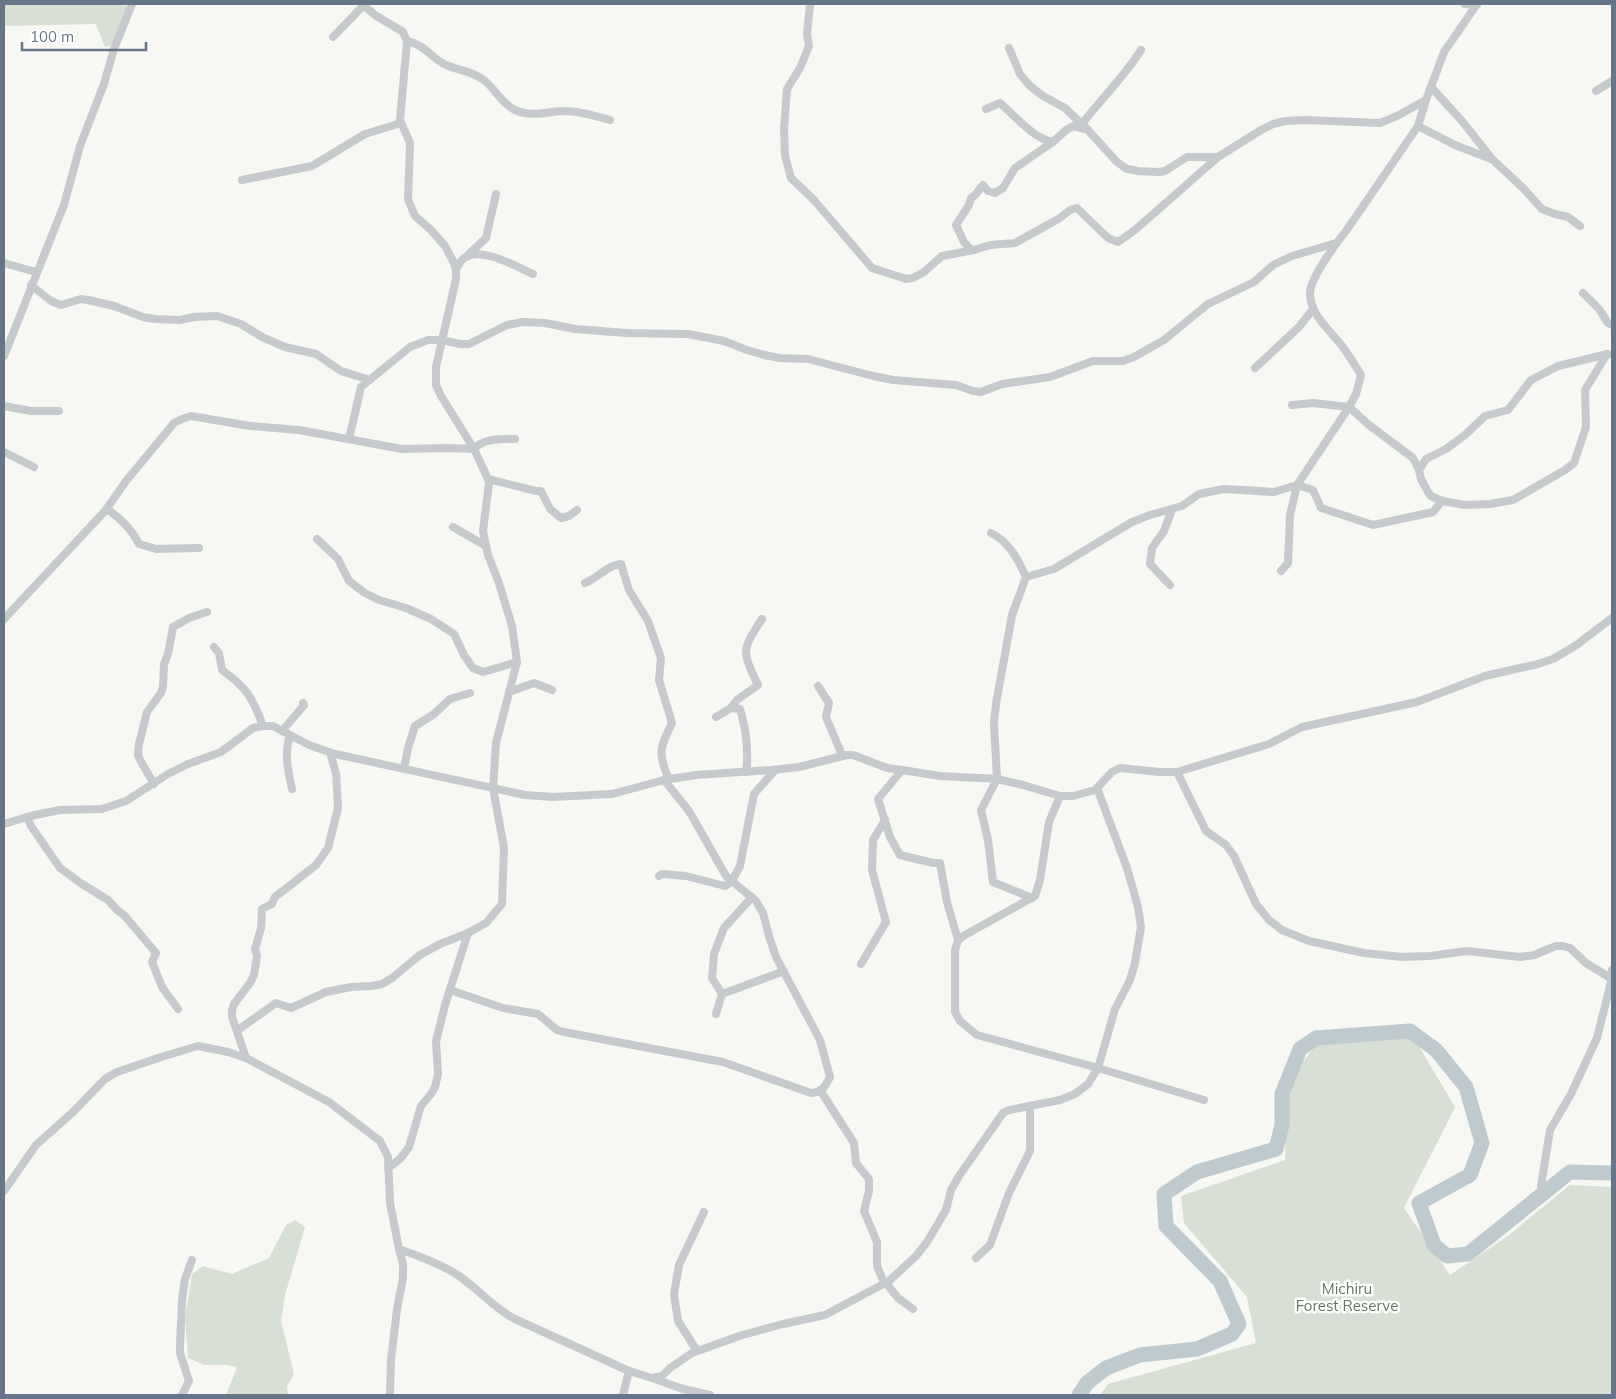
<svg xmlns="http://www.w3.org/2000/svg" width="1616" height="1399" font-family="Mulish,sans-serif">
	<rect width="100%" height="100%" fill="#f7f7f3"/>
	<!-- green -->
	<g fill="#d8dfd4">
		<path d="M4 4H126C127 19 126 29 120 43L105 47 96 24 4 26Z"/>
		<path d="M1414 1038 1455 1107 1404 1208 1450 1275 1505 1238 1570 1185 1612 1187V1395H1100L1108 1384 1256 1343 1247 1297 1184 1223 1181 1196 1285 1160 1286 1084 1318 1042Z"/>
		<path d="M295 1220 305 1227 285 1295 281 1321 294 1374 287 1386 288 1395H226L237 1367 226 1365H204L188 1358 185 1318 192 1274 203 1266 232 1274 269 1258 286 1225Z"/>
	</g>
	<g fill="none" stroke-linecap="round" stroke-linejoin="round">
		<!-- river -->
		<path stroke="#bfcacf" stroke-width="15" d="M1079 1395 1087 1383 1106 1368 1140 1355 1197 1349 1232 1334 1239 1324 1220 1281 1166 1226 1164 1194 1197 1172 1276 1149 1282 1125V1094L1300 1049 1316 1038 1410 1031 1436 1050 1466 1087 1482 1143 1470 1175 1419 1203 1434 1245 1447 1256 1468 1254 1570 1172 1612 1173"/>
		<!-- street -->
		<g stroke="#c6cacd" stroke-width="8">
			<path d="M362 4 375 15 403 32 407 41 400 120 410 143 408 199 415 216 431 230 445 246 453 261 456 269V279L436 367V385L441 396 474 449 488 479 489 483 483 531 488 555 499 583 512 626 517 662 496 743 493 788 504 848 502 904 486 923 468 933 445 1005 436 1041 438 1074 435 1087 431 1094 421 1106 409 1147 400 1159 388 1168"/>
			<path d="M810 4 807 34 809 46 800 68 787 89 784 129 785 156 791 178 814 200 872 268 906 279 913 278 924 272 942 256 974 250 990 245 1015 243 1060 218 1070 210 1077 208 1108 238 1118 242 1135 230 1218 157 1261 130 1273 124 1285 121 1305 120 1380 123 1397 116 1426 100"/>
			<path d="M1465 4 1477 5"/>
			<path d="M333 37 363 6"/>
			<path d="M407 41C424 44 431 58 446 65 458 70 475 72 485 81 496 90 502 104 515 110 532 118 548 111 565 111 580 111 595 116 610 120"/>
			<path d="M1009 48 1020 74 1030 86 1043 96 1065 108 1087 129 1117 162 1127 169 1138 171 1159 172 1165 171 1187 157H1218"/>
			<path d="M1431 87 1462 121 1492 159 1523 188 1542 209 1555 214 1568 217 1580 226"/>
			<path d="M1596 91 1612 81"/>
			<path d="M986 109 1000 103C1015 116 1034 139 1053 142"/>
			<path d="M1082 124C1101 99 1124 77 1141 50"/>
			<path d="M1418 126 1455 145 1491 159"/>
			<path d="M242 180 312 166 365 134 401 123"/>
			<path d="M974 250 970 249 964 242 956 225 969 205 971 198C977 195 978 190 983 185L988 191 995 193 1003 188 1015 168 1053 142 1065 131 1073 126 1085 129"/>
			<path d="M468 255 486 238 496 194"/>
			<path d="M4 263 36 272"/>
			<path d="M456 269C459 265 461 259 466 257 483 247 517 267 533 274"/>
			<path d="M31 285 51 301 61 305 81 299 88 300 114 306 143 317 155 319 180 320 194 317 217 316 241 324 262 337 285 347 316 354 341 371 370 380"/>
			<path d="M1583 293 1599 309 1608 323 1612 325"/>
			<path d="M4 356 64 205 80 146 104 84 114 49 132 4"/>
			<path d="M1255 368 1299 327 1313 309"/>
			<path d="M1292 405 1313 403 1349 407 1369 425 1413 458 1419 470 1421 479 1428 492 1431 496 1442 501 1465 505 1490 504 1513 500 1565 470 1574 463 1586 427 1585 390 1607 354"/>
			<path d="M4 406 31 411H59"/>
			<path d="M349 439 361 387 410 347 428 340H442L460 344H469L507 325 522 322 545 323 575 329 626 333 688 334 724 341 747 350 764 355 780 358 808 359 873 376 893 380 956 385 973 391 981 392 1002 384 1050 377 1093 361H1123L1134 357 1164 340 1208 304 1254 282 1273 265 1292 256 1336 243"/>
			<path d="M4 452 34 467"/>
			<path d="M1419 470 1426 459 1446 449 1465 435 1485 416 1508 410 1531 380 1558 366 1608 354"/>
			<path d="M488 479 536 491H541L550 509 561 518 569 516 577 510"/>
			<path d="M107 509C120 518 132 529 139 544L156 549 199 548"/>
			<path d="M453 527 486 546"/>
			<path d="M991 533C1009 542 1018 559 1026 577L1012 615 996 704 994 723 997 779 981 810 988 840 993 882 1032 898"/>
			<path d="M317 539 338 559 349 581 365 593 379 600 406 608 431 619 454 634 464 655 473 668 483 672 517 662"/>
			<path d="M1281 571 1288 563 1290 515 1297 485 1349 407 1356 394 1361 375C1355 365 1349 355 1342 346 1330 330 1311 316 1310 294 1309 280 1336 243 1346 231L1418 126 1426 100 1444 52 1477 4"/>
			<path d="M1026 577 1054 569 1132 522 1150 515 1182 506 1199 494 1224 489 1274 492 1297 485 1313 490 1321 508 1373 525 1433 512 1442 501"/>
			<path d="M585 583C598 578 607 565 621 564L629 590 648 621 661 658 659 680 672 723C660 748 657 753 669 779"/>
			<path d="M1170 585 1150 564 1152 548 1164 531 1172 510"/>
			<path d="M4 619 105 511 126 481 174 423 182 419 191 416 250 426 299 430 402 449 448 448 474 449C484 438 501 439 515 439"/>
			<path d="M214 647 219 653 222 670C246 687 253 698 263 726"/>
			<path d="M818 686 829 703 826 717 842 755"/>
			<path d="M509 692 534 683 552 690"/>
			<path d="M731 708 737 700 758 685C742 651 741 651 762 619"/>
			<path d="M716 717 731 708 740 709C746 729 749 751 746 772"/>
			<path d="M282 731 304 705 303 703"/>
			<path d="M290 735C284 753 288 771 292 789"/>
			<path d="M404 769 408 748 415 726 434 714 450 699 470 693"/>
			<path d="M902 770 878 799 890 837 900 855 933 863H940L947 902 958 940"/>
			<path d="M1177 772 1206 831 1226 845 1234 856 1256 904 1269 920 1282 930 1309 941 1364 953 1402 957 1430 956 1467 951 1520 957 1534 955 1556 946H1563L1570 948 1586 963 1612 979"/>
			<path d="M154 784 140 760 138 755 139 744 147 712 161 693 163 687 164 664 168 654 173 627 189 618 207 612"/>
			<path d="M1060 796 1049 822 1040 880 1035 896 965 935 958 940 955 950V1012L960 1021 977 1035 1098 1068 1204 1100"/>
			<path d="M27 817 31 826 60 868 82 884 108 900 118 911 124 915 156 953 152 962 162 987 178 1009"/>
			<path d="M4 824 30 816 60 810 102 809 126 801 168 774 188 764 221 752 253 728 263 726H273L309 745 335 754 525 795 553 797 612 794 664 780 696 775 772 770 799 767 847 755H853L887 768 902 770 940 776 997 779 1023 785 1060 796H1073L1095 790 1112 772 1120 768 1160 772H1177L1269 744 1302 727 1417 702 1485 676 1538 664 1553 659 1575 646 1612 618"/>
			<path d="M659 876 662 874 686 876 725 886 732 881 740 866 754 794 775 770"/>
			<path d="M861 964 886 922 872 870 873 840 885 820"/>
			<path d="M450 990 503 1008 538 1014 557 1030 564 1032 723 1062 811 1093C822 1093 826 1085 830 1077L820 1040 776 957 769 936 763 913 756 901 726 876 689 811 664 780"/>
			<path d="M722 994 784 971"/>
			<path d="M716 1014 722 994 712 978 714 954 724 928 752 897"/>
			<path d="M238 1030 276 1003 291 1008 326 992 351 987 372 986 382 984 392 978 420 955 440 944 468 933"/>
			<path d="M246 1058 232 1017V1010L234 1004 250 983 254 975 257 956 255 949 261 928 262 909 272 904 275 897 288 887 316 865 328 848 338 808 336 773 330 753"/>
			<path d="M820 1090 854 1143 856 1163 869 1179V1191L864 1211 877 1242V1266L882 1278 898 1298 913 1309"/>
			<path d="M1541 1186 1550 1130 1571 1094 1597 1038 1612 978V970"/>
			<path d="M4 1191 36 1145 73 1112 105 1079 117 1072 161 1057 198 1046 228 1052 246 1058 329 1102 380 1141 388 1157 390 1203 399 1249C416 1255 441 1264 456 1274 477 1287 493 1308 515 1319L629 1371 652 1378 662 1376 670 1368 692 1353 742 1335 783 1324 825 1315 889 1281 916 1256 927 1242 946 1210 951 1190 959 1176 1003 1113 1009 1110 1060 1100 1075 1094 1088 1084 1098 1068 1115 1009 1130 980 1135 963 1141 927 1138 907 1127 868 1097 788"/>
			<path d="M976 1258 990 1245 1009 1193 1030 1151V1106"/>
			<path d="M697 1351 678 1321 674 1294 679 1265 704 1212"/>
			<path d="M652 1378 683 1389 710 1395"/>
			<path d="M182 1395 189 1381 180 1353V1346L182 1300 185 1279 192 1260"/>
			<path d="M390 1395 391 1360 397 1309 403 1278V1264L399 1249"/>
			<path d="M623 1395 629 1371"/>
		</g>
	</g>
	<g text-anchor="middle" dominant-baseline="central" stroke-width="5" stroke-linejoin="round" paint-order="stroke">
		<!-- park labels -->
		<g font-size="15" fill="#63785f" stroke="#fff">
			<text x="1347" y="1288">Michiru<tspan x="1347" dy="17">Forest Reserve</tspan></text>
		</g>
	</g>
	<!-- border -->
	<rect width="1616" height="1399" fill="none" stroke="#647687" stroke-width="10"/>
	<!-- scale -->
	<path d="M22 42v8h124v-8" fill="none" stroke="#647687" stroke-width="2.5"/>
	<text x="30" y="42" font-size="15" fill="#647687" stroke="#ffffff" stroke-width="4" paint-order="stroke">100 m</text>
</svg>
